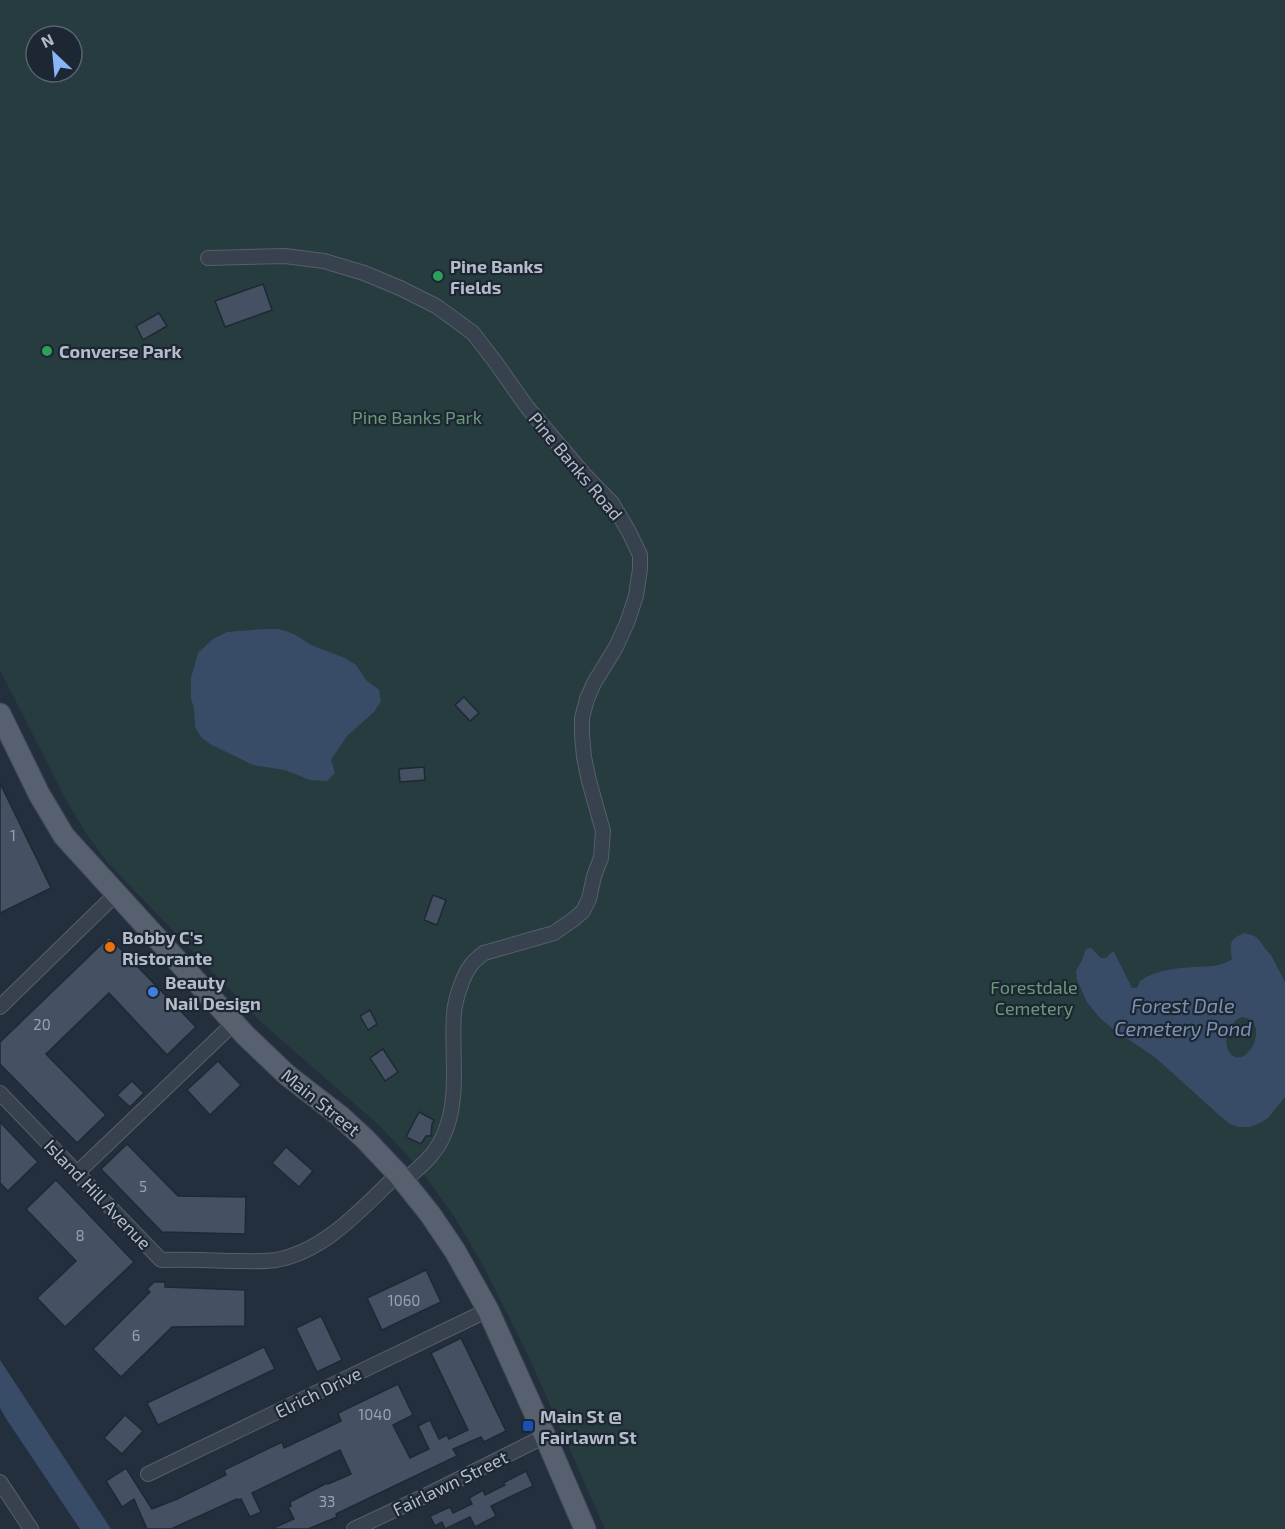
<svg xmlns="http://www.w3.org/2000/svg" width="1285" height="1529" font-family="'Exo 2',sans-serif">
	<rect width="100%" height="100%" fill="#242f3e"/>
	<!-- green -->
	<path fill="#263c3f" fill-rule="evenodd" d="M0 0H1285V1529H605L527 1353 484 1267 454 1216 419 1168 380 1126 262 1023 107 862 85 832 65 798 0 670ZM36 36H72V72H36Z"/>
	<!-- water -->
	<g fill="#394c67" fill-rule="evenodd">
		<path d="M265 629H279L294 634 311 645 345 658 356 665 366 680 379 690 381 701 374 712 347 736 331 760 335 773 327 781 310 780 285 770 253 765 210 744 201 737 195 727 194 709 191 698V678L198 653 213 639 227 632Z"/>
		<path d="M1244 933C1247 934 1251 934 1254 936 1261 939 1264 950 1271 955L1285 982V1097L1268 1118 1260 1123 1250 1127H1238L1230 1124 1219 1115 1156 1058 1113 1029 1101 1019 1094 1011 1087 1002 1077 980 1076 971 1082 960 1086 949 1091 948 1101 958H1106L1112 952H1114L1132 988H1137L1140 981C1155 970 1177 968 1195 967 1208 966 1222 967 1232 959 1230 944 1228 940 1244 933ZM1242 1017C1273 1021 1246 1073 1230 1053 1221 1041 1230 1021 1242 1017Z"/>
		<path d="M0 1360 111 1529H80L7 1420 0 1408Z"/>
	</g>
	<!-- building -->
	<g fill="#455162" stroke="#1f2835" stroke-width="1.5">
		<path d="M263 284 272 310 225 327 215 301Z"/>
		<path d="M159 313 167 326 143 340 136 326Z"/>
		<path d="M464 697 479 713 470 721 455 705Z"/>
		<path d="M424 767 425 780 400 782 399 769Z"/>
		<path d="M0 783 51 888 0 913Z"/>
		<path d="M433 895 446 900 437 925 424 920Z"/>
		<path d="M109 937 196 1027 167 1055 109 993 46 1054 106 1115 77 1143 0 1064V1042Z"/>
		<path d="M370 1010 377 1024 368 1030 360 1016Z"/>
		<path d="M383 1049 398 1072 385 1081 370 1058Z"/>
		<path d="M218 1061 241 1085 210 1115 187 1090Z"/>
		<path d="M132 1081 144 1093 130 1107 117 1095Z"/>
		<path d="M419 1112 434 1120 432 1124 431 1136H426L421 1144 406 1137Z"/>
		<path d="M0 1122 38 1162 8 1191 0 1183Z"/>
		<path d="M127 1144 178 1196 246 1197 245 1234 162 1232 101 1169Z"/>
		<path d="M286 1147 313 1171 299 1187 272 1163Z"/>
		<path d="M56 1180 134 1262 65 1327 37 1298 76 1261 26 1209Z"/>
		<path d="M426 1270 441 1302 382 1330 367 1298Z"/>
		<path d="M154 1282H165V1287L245 1290V1326L172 1327 121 1377 93 1349 150 1292 147 1289Z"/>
		<path d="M321 1316 342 1360 317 1372 296 1328Z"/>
		<path d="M461 1338 506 1431 484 1442 481 1437 453 1449 457 1456 336 1514 337 1517 308 1529H271L294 1519 288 1507 291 1506 290 1502 327 1483 328 1484 351 1474 340 1450 252 1493 261 1512 250 1517 241 1499 238 1500 237 1499 171 1529H147L134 1499 122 1507 106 1481 126 1468 152 1509 177 1499 226 1475 224 1470 282 1442 284 1448 341 1421 338 1413 398 1384 413 1415 393 1425 410 1458 429 1449 418 1426 430 1420 439 1439 447 1435 449 1439 468 1430 431 1353Z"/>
		<path d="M264 1347 275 1369 158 1425 147 1403Z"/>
		<path d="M125 1415 143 1431 122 1454 104 1438Z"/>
		<path d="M526 1471 533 1486 491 1506 496 1516 475 1527 470 1517 445 1529 442 1522 435 1526 430 1516 450 1507 453 1513 472 1504 469 1498 483 1490 485 1495 505 1485 503 1483Z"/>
	</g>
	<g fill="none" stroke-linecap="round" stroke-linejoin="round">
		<!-- minor casing -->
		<g stroke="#565f6c" stroke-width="16">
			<g id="minor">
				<path d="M208 258 285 256 324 261 364 273 400 288 436 306 454 319 473 333 496 363 527 407 582 472 612 503 629 532 640 555V569L636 596 627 623 616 647 594 683 587 699 582 718V735L584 757 589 781 603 831 601 858 594 876 589 899 583 911 574 919 554 933 484 953C479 957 475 960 471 965 463 975 455 1000 454 1013 451 1051 460 1096 445 1132 436 1155 422 1165 404 1181"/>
				<path d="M0 1007 116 894"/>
				<path d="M0 1093 161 1260C184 1259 207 1260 230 1261 245 1261 261 1262 276 1260 326 1251 363 1207 398 1174"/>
				<path d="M77 1173 234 1023"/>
				<path d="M148 1474 488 1310"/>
				<path d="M0 1482 31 1529"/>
				<path d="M354 1529 433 1492 545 1436"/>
			</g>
		</g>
		<!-- primary casing -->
		<g stroke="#414a57" stroke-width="23">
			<path id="primary" d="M0 714 39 794 64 836 245 1035 287 1075 340 1116 365 1139 398 1174 430 1214 455 1251 488 1310 545 1436 585 1529"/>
		</g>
		<!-- minor -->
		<use href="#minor" stroke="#38414e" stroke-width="14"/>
		<!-- primary -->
		<use href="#primary" stroke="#56606e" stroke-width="21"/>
	</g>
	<!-- markers -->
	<g fill="#2e9e5b" stroke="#1d2633" stroke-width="2">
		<circle cx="438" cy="276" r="6"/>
		<circle cx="47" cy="351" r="6"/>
	</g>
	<circle fill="#e8710a" stroke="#1d2633" stroke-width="2" cx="110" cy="947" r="6"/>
	<circle fill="#3f7fe0" stroke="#1d2633" stroke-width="2" cx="153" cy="992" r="6"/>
	<rect fill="#1a4fb4" stroke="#1d2633" stroke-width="2" x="522" y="1420" width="12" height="12" rx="3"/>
	<g text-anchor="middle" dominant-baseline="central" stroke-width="4.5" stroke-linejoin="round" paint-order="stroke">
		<!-- number labels -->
		<g font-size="15" fill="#98a1af">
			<text x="13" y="835">1</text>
			<text x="42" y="1024">20</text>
			<text x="143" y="1186">5</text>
			<text x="80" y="1235">8</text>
			<text x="404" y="1300">1060</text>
			<text x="136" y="1335">6</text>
			<text x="375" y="1414">1040</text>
			<text x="327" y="1501">33</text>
		</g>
		<!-- poi labels -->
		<g font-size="18" font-weight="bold" fill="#b4bcc9" stroke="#1d2633" text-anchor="start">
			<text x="450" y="266">Pine Banks<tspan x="450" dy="21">Fields</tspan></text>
			<text x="59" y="351">Converse Park</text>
			<text x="122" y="937">Bobby C's<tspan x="122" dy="21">Ristorante</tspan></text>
			<text x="165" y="982">Beauty<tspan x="165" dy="21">Nail Design</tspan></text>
			<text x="540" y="1416">Main St @<tspan x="540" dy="21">Fairlawn St</tspan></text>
		</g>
		<!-- park labels -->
		<g font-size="18" fill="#6b9a76" stroke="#1d2633">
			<text x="417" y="417">Pine Banks Park</text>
			<text x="1034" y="987">Forestdale<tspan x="1034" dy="21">Cemetery</tspan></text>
		</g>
		<!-- street labels -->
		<g font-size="18" fill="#b4bcc9" stroke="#1d2633">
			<text transform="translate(576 466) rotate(50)">Pine Banks Road</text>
			<text transform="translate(321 1102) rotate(39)">Main Street</text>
			<text transform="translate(98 1194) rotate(46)">Island Hill Avenue</text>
			<text transform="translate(318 1392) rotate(-26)">Elrich Drive</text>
			<text transform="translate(450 1483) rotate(-26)">Fairlawn Street</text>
		</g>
		<!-- water labels -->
		<g font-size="20" font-style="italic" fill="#7c92b1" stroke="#1d2633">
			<text x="1183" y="1005">Forest Dale<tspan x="1183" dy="23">Cemetery Pond</tspan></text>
		</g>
	</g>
	<!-- north arrow -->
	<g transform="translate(54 54) rotate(334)"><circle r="28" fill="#1d2633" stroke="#59626f" stroke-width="1.5"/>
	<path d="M0-4.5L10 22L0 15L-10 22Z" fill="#8ab4f8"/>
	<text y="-9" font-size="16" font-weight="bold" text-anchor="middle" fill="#b4bcc9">N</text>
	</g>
</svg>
